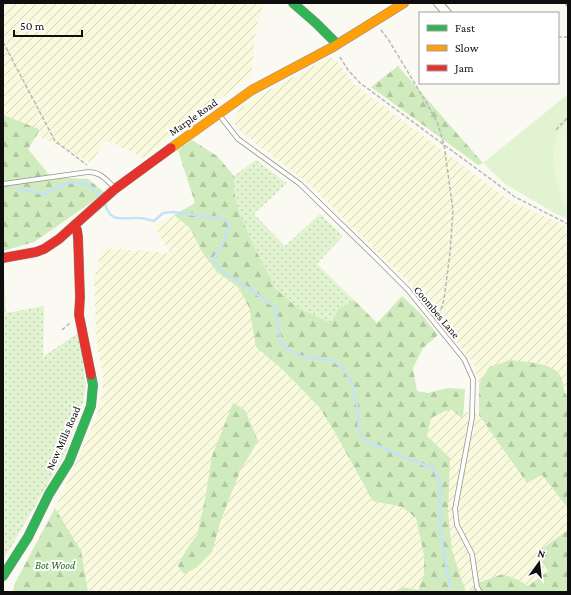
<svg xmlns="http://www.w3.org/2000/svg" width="571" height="595" font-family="'Crimson Pro',serif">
	<defs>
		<pattern id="farmland-furrows" width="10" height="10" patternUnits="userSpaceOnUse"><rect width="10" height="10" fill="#f9f9dd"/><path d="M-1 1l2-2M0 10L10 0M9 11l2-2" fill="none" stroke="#d4d4bc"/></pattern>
		<pattern id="grass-dots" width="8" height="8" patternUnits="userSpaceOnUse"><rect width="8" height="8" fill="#e1f3d0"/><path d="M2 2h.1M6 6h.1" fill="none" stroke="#c0cfb1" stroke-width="1.8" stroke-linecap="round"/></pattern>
		<pattern id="forest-firs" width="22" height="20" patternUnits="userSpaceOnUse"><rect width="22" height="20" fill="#d0ebbd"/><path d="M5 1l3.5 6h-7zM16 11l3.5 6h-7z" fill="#b1c8a1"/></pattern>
	</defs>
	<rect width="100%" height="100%" fill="#fbfaf2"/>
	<!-- farmland -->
	<g fill="url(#farmland-furrows)">
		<path d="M3 3H264L256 28 251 75 144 158 106 140 91 163 37 135 38 129 3 115Z"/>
		<path d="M330 57 337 61 355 85 509 200 568 227V397L564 393 561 379 549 365 510 360 489 367 479 384 473 363 410 284 308 183 240 131 235 125V116L241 108 256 97Z"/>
		<path d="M174 215 190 228 202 252 217 272 238 287 249 307 256 347 284 371 319 407 334 432 373 501 402 507 416 518 424 555V576L418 590 402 587 394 592H88L85 574 55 508 96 418 102 394 103 373 97 348 94 280 102 248 170 253 160 237 155 225Z"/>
		<path d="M452 410 463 418 464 411 479 415 527 483 542 475 568 508V530L536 553 548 571 528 586 519 580 503 574 480 582 470 592H466L452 551 448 513 427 437 431 418 445 411Z"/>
	</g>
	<!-- grass -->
	<g fill="url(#grass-dots)">
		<path d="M256 160 287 183 254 214 285 246 320 214 343 236 317 264 354 300 339 308 331 323 298 308 275 288 254 246 237 207 234 188V176Z"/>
		<path d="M4 269 6 313 44 306 43 357 79 332 86 386 83 403 64 456 3 561Z"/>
	</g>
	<!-- forest -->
	<g fill="url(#forest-firs)">
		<path d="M398 66 483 163 478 165 371 87Z"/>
		<path d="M3 115 39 129 37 135 28 149 51 177 88 179 105 193 34 242 3 251Z"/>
		<path d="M192 140 217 156 234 176V188L237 207 254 246 275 288 298 308 331 323 339 308 354 300 377 323 402 296 422 315 438 335 423 348 413 368 417 391 428 393 448 388 465 389 463 419 452 410 445 411 431 418 427 436 450 458 448 513 452 551 466 592H394L402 587 418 590 424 576V555L416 518 402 507 373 501 334 431 319 407 284 371 256 347 249 307 238 287 217 272 202 252 190 228 174 215 195 203 178 150Z"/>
		<path d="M510 360C524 362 555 362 561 377 564 385 562 391 568 397V508L542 475 527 483 479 415V384L489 367Z"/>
		<path d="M233 403 245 410 258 441 240 471 221 520 212 552 196 568 184 574 178 566 185 552 197 535 205 500 212 456Z"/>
		<path d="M55 508 81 551 88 592H13L14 585Z"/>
		<path d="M568 530V592H470L480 582 503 574 519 580 528 586 548 571 536 553Z"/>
	</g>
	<!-- park -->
	<path fill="#e1f3d0" d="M568 94V219L558 215 505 184 483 163Z"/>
	<!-- pitch -->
	<path fill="#ecf6da" d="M568 120V205L562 201C554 173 544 144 568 120Z"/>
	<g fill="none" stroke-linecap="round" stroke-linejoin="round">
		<!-- stream -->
		<g stroke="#c5e2f8" stroke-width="2.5">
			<path d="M16 188 44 194 65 184 73 182 89 185 101 196"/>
			<path d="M105 204C111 224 122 217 139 218 144 218 149 220 154 221L163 213 173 212 221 218 227 221 229 224C229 236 220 249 213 260L225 274 234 278 275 307 281 342 289 350 299 356 334 361 345 370 352 384 357 406 359 429 361 436 368 442 434 469 441 487 440 531 450 587"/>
		</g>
		<!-- lane casing -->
		<g stroke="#959491" stroke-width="5.5">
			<g id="lane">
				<path d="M220 116 238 139 300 184 376 258 408 290 464 359 473 379 472 418 455 509 457 525 472 554 477 587 480 592"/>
				<path d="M3 184 88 172C101 172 105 179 114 187"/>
			</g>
		</g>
		<!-- street casing -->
		<g stroke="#959491" stroke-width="10">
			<path id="street" d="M438 3 447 13"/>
		</g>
		<!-- fast casing -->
		<g stroke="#8b8b87" stroke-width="10">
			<g id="fast">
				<path d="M293 3 316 23 337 44"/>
				<path d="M3 576 28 537 49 494 69 462 91 406 93 385 91 375"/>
			</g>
		</g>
		<!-- slow casing -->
		<g stroke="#8b8b87" stroke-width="10">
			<path id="slow" d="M171 148 252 90 333 47 404 3"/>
		</g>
		<!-- jam casing -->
		<g stroke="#8b8b87" stroke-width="10">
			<g id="jam">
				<path d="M74 226 77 230 78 237 80 297 79 315 91 375"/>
				<path d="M3 258 36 252 44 249 59 239 115 189 171 148"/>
			</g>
		</g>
		<!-- path -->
		<g stroke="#b8b8b6" stroke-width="1.5" stroke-dasharray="4 2" stroke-linecap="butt">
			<path d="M565 3 568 8"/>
			<path d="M381 30 388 39 426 102 438 124 444 145 453 210 450 253 444 299 439 317"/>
			<path d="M558 37H568"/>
			<path d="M3 42 55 141 87 165"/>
			<path d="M340 57 348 70 360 83 515 197 568 224"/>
			<path d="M556 130 568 117"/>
			<path d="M62 330 70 323"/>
		</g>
		<!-- lane -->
		<use href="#lane" stroke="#fefefd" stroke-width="4"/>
		<!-- street -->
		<use href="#street" stroke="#fefefd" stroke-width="8"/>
		<!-- fast -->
		<use href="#fast" stroke="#30b455" stroke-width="9"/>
		<!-- slow -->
		<use href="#slow" stroke="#ff9f0a" stroke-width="9"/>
		<!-- jam -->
		<use href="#jam" stroke="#e5322d" stroke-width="9"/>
	</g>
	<g text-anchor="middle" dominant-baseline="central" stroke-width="4" stroke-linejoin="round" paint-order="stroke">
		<!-- street labels -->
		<g font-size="11" fill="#0e0e0e" stroke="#fff">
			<text transform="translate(193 117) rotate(-35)">Marple Road</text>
			<text transform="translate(437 312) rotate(50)">Coombes Lane</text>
			<text transform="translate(63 438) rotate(-66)">New Mills Road</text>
		</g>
		<!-- park labels -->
		<g font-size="11" font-style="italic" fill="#216b18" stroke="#fff">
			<text x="55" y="565">Bot Wood</text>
		</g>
	</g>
	<!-- border -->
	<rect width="571" height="595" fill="none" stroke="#0e0e0e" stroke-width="8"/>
	<!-- legend -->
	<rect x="419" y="12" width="140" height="72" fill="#ffffff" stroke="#9f9f9f"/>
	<rect x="427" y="25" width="20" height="6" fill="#30b455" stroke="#9f9f9f"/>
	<text x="455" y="32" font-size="12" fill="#0e0e0e">Fast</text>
	<rect x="427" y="45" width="20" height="6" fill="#ff9f0a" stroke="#9f9f9f"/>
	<text x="455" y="52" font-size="12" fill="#0e0e0e">Slow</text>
	<rect x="427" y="65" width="20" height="6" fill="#e5322d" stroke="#9f9f9f"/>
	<text x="455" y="72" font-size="12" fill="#0e0e0e">Jam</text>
	<!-- north arrow -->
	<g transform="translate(539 563) rotate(15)" stroke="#ffffff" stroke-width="3" paint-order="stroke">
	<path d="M0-3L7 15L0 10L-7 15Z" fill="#0e0e0e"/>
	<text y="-6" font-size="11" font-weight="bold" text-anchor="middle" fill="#0e0e0e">N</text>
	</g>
	<!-- scale -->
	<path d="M14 30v6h68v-6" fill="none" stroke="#0e0e0e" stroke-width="2"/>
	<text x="20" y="30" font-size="12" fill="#0e0e0e" stroke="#ffffff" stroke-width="3" paint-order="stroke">50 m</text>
</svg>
